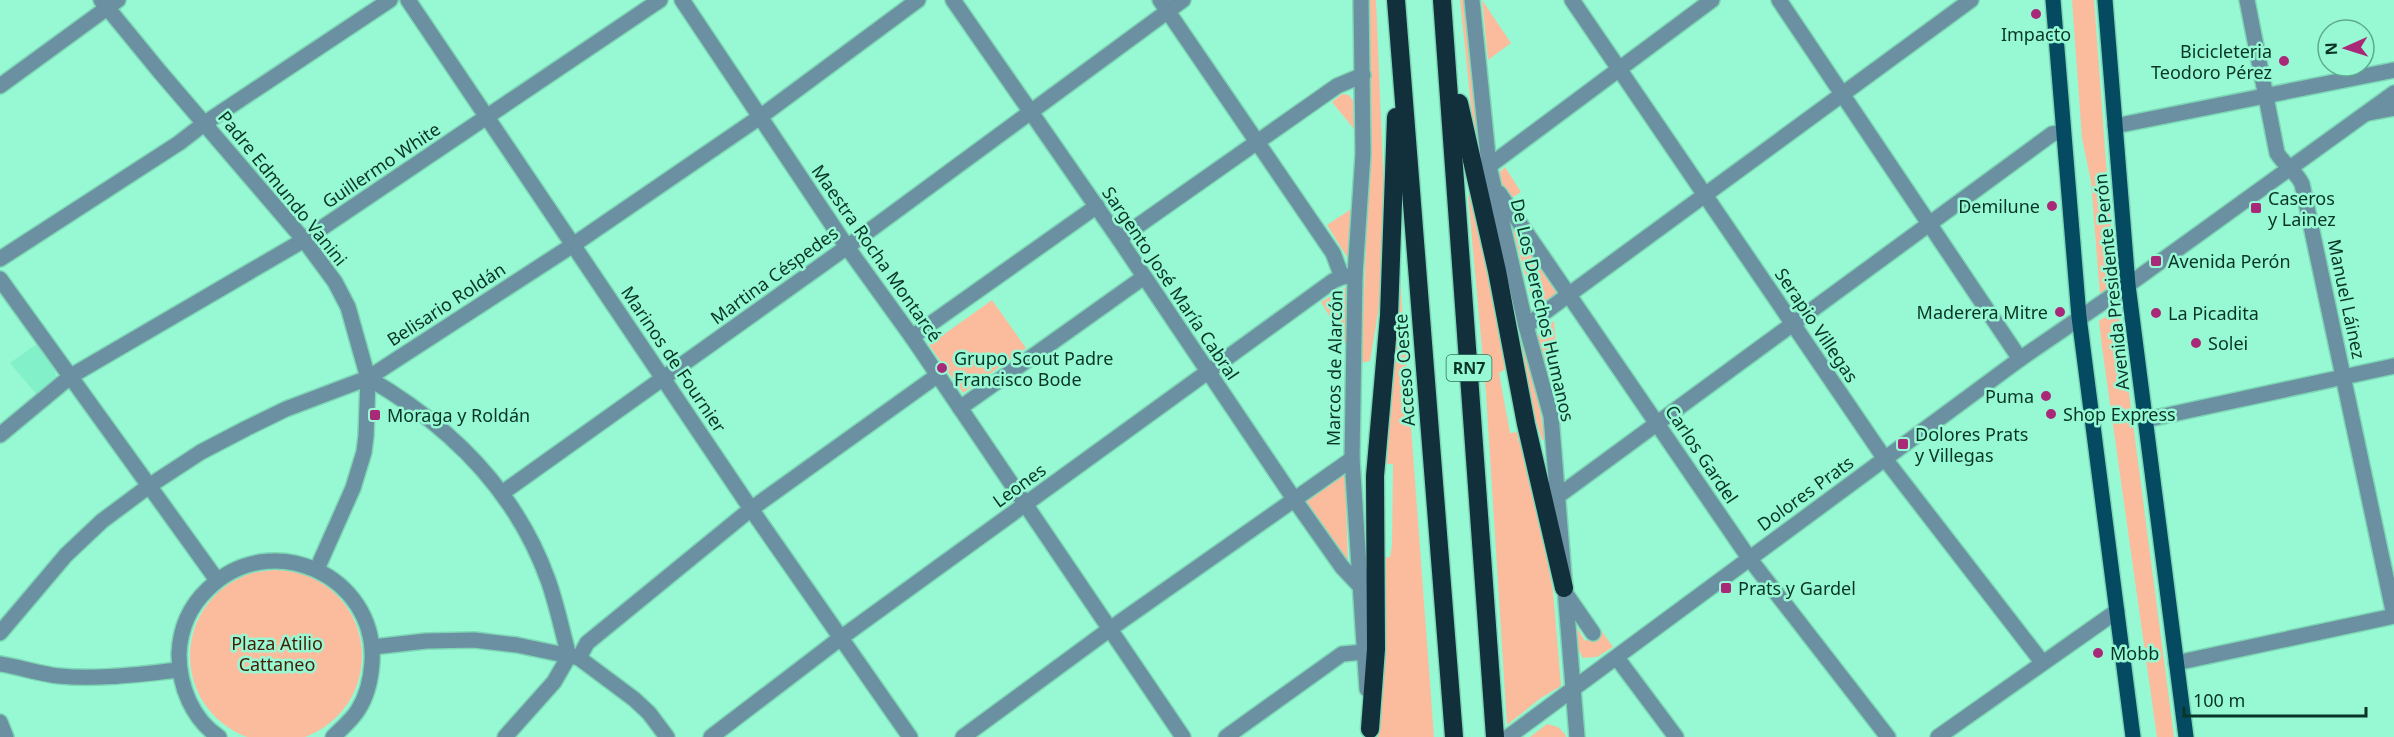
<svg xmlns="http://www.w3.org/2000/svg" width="2394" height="737" font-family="'Noto Sans',sans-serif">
	<rect width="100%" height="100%" fill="#97f9d4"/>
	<!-- built -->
	<path fill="#82f0c8" d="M37 344 54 367 56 376 55 380 38 396 10 363Z"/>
	<!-- green -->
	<g fill="#fbbc9d">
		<path d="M1370 0H1376L1385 216 1383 282 1370 361 1361 363 1367 221Z"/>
		<path d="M1460 0H1466L1469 59 1479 142 1507 284 1536 387 1545 439 1542 440 1519 367 1476 155Z"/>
		<path d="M1482 0 1511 43 1488 60Z"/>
		<path d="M2072 0H2094L2115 285 2100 295 2091 182 2082 138Z"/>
		<path d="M1342 94 1349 95 1353 101 1354 129 1332 102Z"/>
		<path d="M1505 167 1521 192 1510 199 1501 184 1500 172Z"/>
		<path d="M1471 194 1509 367 1499 373 1510 433 1517 432 1519 443 1524 442 1553 591 1561 686 1541 698 1507 725 1486 393 1468 195Z"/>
		<path d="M1353 208 1350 256 1347 257 1327 225Z"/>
		<path d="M1512 227 1557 293 1535 311Z"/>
		<path d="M1400 278 1434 737H1378L1382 557H1390L1392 545 1393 464H1387L1397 280Z"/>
		<path d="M1346 287V345L1321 302Z"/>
		<path d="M992 300 1026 348 963 393 929 345Z"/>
		<path d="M2118 309 2174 737H2157L2102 347 2099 321Z"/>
		<path d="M1554 321 1562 420 1554 416 1536 341 1540 329Z"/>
		<path d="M1345 469 1348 564 1301 499Z"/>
		<circle cx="276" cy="656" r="86"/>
		<path d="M1574 623 1585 641 1601 630 1613 647 1597 657 1583 658 1577 647Z"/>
		<path d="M1547 724 1558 727 1565 734 1566 737H1530Z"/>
	</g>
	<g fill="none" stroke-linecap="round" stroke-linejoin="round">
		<!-- minor casing -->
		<g stroke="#7dd6b5" stroke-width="18">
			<g id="minor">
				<path d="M101 0 160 72 304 240 335 282 348 307 368 378 366 436 364 452 353 488 317 569"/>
				<path d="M408 0 751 509 910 737"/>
				<path d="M682 0 847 247 912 337 1183 737"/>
				<path d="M953 0 1119 239 1294 499 1342 567 1360 586"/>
				<path d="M1160 0 1333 253 1342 277"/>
				<path d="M1361 0 1363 154 1355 275 1352 459 1367 689"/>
				<path d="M1472 0 1489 166 1526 326 1551 416 1577 737"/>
				<path d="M1572 0 1885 459 2042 662"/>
				<path d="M1779 0 2020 359"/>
				<path d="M2247 0 2277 153C2284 165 2296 171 2302 184L2394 615"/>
				<path d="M0 86 118 0"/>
				<path d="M2369 113 2394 108"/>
				<path d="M2115 126 2394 70"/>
				<path d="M1489 166 1712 0"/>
				<path d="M1499 193 1749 558 1888 737"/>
				<path d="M1119 239 1337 86 1363 75"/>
				<path d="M0 259 179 143 205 123 390 0"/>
				<path d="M0 279 217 580"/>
				<path d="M1526 326 1971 0"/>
				<path d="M912 337 1097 206"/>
				<path d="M368 378C449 425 516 491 548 580 557 605 562 631 569 656"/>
				<path d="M960 408 1144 277"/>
				<path d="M2145 420 2394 366"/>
				<path d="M0 435 71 376 304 240 660 0"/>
				<path d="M502 493 847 247 1183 0"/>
				<path d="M1558 496 2052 134 2063 132"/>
				<path d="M1566 594 1593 633"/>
				<path d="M0 633 66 555 102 521 149 486 201 452 247 428 286 409 368 378 573 245 760 117 918 0"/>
				<path d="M373 647 426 641 474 640 517 645 579 658 634 699 649 713 667 737"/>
				<path d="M579 658 587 643 751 509 938 375"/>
				<path d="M1617 658 1676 737"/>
				<path d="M2176 663 2394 616"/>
				<path d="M0 664C20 667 39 674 59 676 99 680 140 674 179 670"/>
				<path d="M0 722 6 737"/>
				<path d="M219 737C192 719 179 686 179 654 180 629 190 606 208 589 270 527 377 575 372 662 371 679 367 696 358 710 352 720 341 729 333 737"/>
				<path d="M505 737 554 682 569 656"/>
				<path d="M711 737 842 637 1333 281 1342 277 1355 275"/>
				<path d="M963 737 1110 629 1352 459"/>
				<path d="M1226 737 1342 654 1364 652"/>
				<path d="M1508 737 2020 359 2128 285 2394 93"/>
				<path d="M1938 737 2117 611"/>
			</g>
		</g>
		<!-- major casing -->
		<g stroke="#7dd6b5" stroke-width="18">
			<g id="major">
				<path d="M2053 0 2079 317 2133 737"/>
				<path d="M2105 0 2128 285 2186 737"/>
			</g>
		</g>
		<!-- highway casing -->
		<g stroke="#7dd6b5" stroke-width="21">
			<g id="highway">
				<path d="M1396 0 1454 737"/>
				<path d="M1442 0 1495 737"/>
				<path d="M1459 103 1497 271 1526 424 1564 588"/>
				<path d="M1370 729 1376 649 1375 476 1389 316 1396 117"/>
			</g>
		</g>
		<!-- minor -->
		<use href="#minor" stroke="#6b90a1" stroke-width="15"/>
		<!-- major -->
		<use href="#major" stroke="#044b62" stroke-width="15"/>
		<!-- highway -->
		<use href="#highway" stroke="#11303c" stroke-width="18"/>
	</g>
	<!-- markers -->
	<g fill="#a92978" stroke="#97f9d4" stroke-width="2">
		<circle cx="2036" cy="14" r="6"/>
		<circle cx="2284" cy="61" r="6"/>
		<circle cx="2052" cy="206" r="6"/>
		<rect x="2250" y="202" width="12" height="12" rx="3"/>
		<rect x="2150" y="255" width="12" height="12" rx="3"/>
		<circle cx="2060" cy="312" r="6"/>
		<circle cx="2156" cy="313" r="6"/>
		<circle cx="2196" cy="343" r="6"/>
		<circle cx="942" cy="368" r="6"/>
		<circle cx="2046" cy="396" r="6"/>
		<circle cx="2051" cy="414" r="6"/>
		<rect x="369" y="409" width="12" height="12" rx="3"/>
		<rect x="1897" y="438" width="12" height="12" rx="3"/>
		<rect x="1720" y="582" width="12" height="12" rx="3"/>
		<circle cx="2098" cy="653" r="6"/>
	</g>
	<g text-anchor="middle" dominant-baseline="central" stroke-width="5" stroke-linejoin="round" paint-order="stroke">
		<!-- shield labels -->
		<rect fill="#97f9d4" stroke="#33705b" stroke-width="1.5" x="1446.5" y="355" width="45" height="26" rx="4.5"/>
		<g font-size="16" font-weight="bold" fill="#083527">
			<text x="1469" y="368">RN7</text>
		</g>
		<!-- poi labels -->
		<g font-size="18" fill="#083527" stroke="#97f9d4" text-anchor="start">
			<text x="2036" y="34" text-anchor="middle">Impacto</text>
			<text x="2272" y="51" text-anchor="end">Bicicleteria<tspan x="2272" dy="21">Teodoro Pérez</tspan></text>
			<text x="2268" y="198">Caseros<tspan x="2268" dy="21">y Lainez</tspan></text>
			<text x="2040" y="206" text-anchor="end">Demilune</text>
			<text x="2168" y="261">Avenida Perón</text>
			<text x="2048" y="312" text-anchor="end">Maderera Mitre</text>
			<text x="2168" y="313">La Picadita</text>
			<text x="2208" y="343">Solei</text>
			<text x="954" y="358">Grupo Scout Padre<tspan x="954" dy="21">Francisco Bode</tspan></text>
			<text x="2034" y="396" text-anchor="end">Puma</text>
			<text x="2063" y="414">Shop Express</text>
			<text x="387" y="415">Moraga y Roldán</text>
			<text x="1915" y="434">Dolores Prats<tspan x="1915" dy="21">y Villegas</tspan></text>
			<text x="1738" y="588">Prats y Gardel</text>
			<text x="2110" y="653">Mobb</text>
		</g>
		<!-- street labels -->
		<g font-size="18" fill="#083527" stroke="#97f9d4">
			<text transform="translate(381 165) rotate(-34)">Guillermo White</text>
			<text transform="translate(283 188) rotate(51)">Padre Edmundo Vanini</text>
			<text transform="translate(877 253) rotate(55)">Maestra Rocha Montarcé</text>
			<text transform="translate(774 275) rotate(-36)">Martina Céspedes</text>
			<text transform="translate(2111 282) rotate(-96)">Avenida Presidente Perón</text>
			<text transform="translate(1171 283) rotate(56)">Sargento José María Cabral</text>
			<text transform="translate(2347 299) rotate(78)">Manuel Láinez</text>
			<text transform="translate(446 304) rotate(-33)">Belisario Roldán</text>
			<text transform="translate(1543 310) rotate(77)">De Los Derechos Humanos</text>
			<text transform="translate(1817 325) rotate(56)">Serapio Villegas</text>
			<text transform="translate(674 359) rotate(56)">Marinos de Fournier</text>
			<text transform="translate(1334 368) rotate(-89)">Marcos de Alarcón</text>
			<text transform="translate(1404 370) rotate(-94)">Acceso Oeste</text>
			<text transform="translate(1702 454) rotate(56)">Carlos Gardel</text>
			<text transform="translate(1019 485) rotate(-36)">Leones</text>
			<text transform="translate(1805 493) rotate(-36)">Dolores Prats</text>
		</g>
		<!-- park labels -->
		<g font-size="18" fill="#481d03" stroke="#97f9d4">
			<text x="277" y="643">Plaza Atilio<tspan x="277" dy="21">Cattaneo</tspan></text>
		</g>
	</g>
	<!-- north arrow -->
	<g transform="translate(2346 48) rotate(267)"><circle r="28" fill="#97f9d4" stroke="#5eab8f" stroke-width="1.5"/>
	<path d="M0-4.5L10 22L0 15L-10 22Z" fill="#a92978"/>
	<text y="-9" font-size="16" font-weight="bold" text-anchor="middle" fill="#083527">N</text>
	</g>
	<!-- scale -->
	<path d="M2184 707v9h182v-9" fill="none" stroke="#083527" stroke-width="3"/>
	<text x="2193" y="707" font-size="18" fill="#083527" stroke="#97f9d4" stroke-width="4.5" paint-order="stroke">100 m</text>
</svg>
